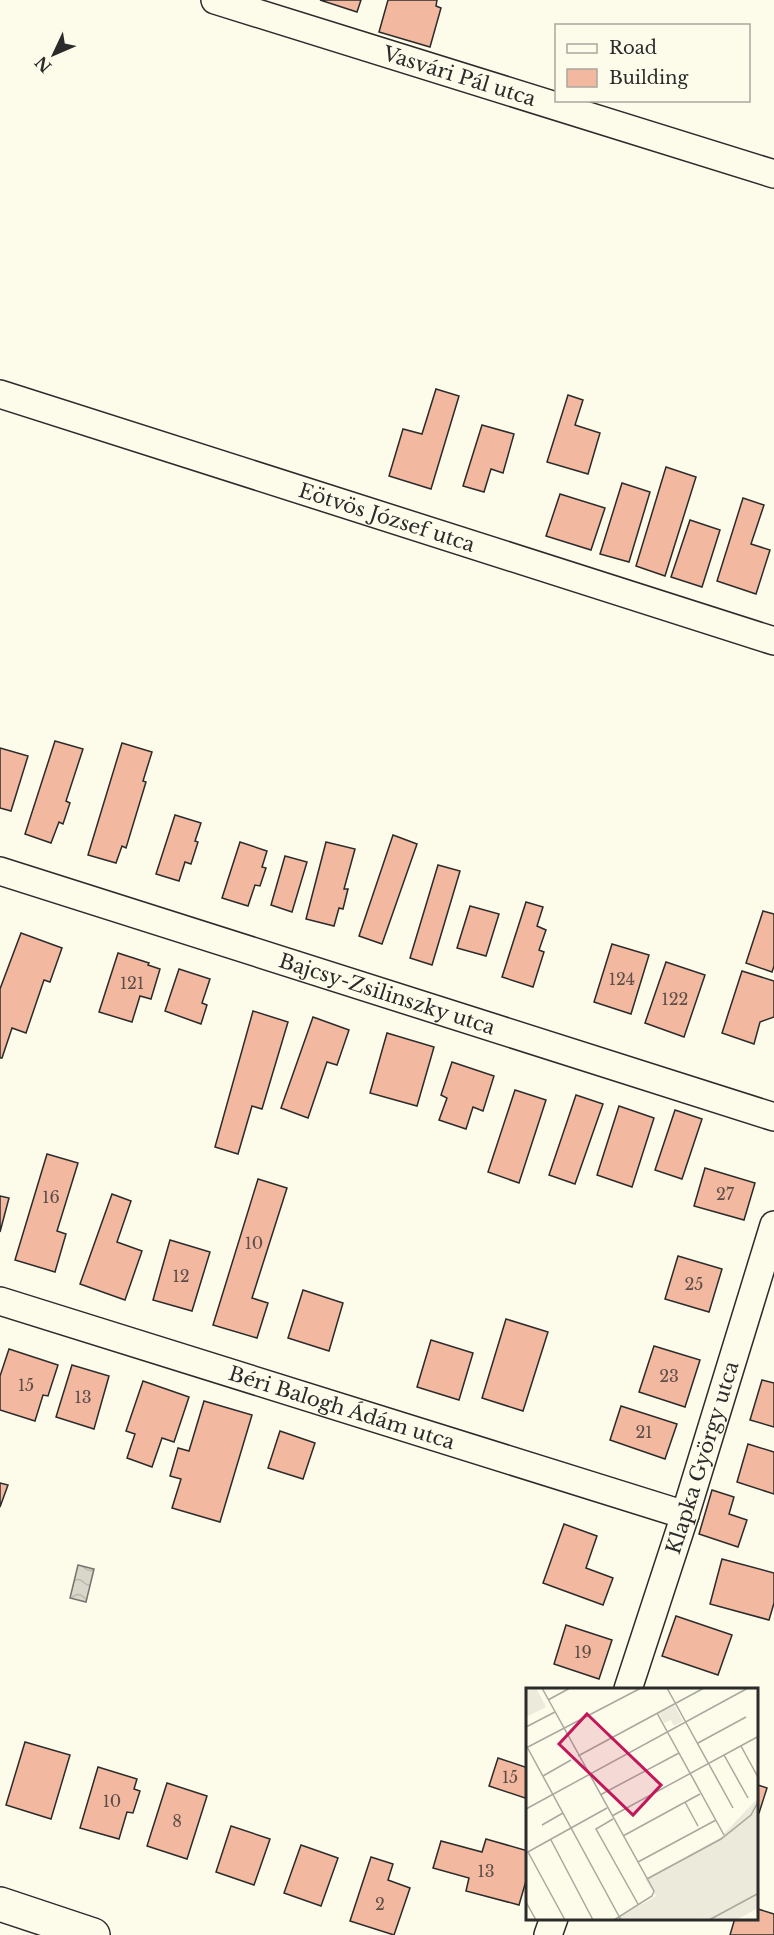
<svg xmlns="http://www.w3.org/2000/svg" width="774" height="1935" font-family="'Libre Baskerville',serif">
	<defs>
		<pattern id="water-waves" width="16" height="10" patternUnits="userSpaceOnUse" patternTransform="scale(1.5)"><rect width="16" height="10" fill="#d8d7c9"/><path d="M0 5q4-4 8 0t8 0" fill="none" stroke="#bab9ad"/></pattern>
	</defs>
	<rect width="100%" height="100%" fill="#fdfbea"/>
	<!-- water -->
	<path fill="url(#water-waves)" stroke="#74746e" stroke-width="1.5" d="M78 1565 94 1569 86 1602 70 1598Z"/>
	<!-- building -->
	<g fill="#f2b8a0" stroke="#2b2b2b" stroke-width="1.5">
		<path d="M320 0H361L357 12Z"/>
		<path d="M388 0H437L436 6 441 8 430 47 379 32Z"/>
		<path d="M436 389 459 396 431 489 389 476 403 429 422 434Z"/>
		<path d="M568 395 583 400 575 425 600 433 588 474 547 462Z"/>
		<path d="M482 425 514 434 503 473 491 469 484 492 463 486Z"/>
		<path d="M666 467 696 477 665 576 636 566Z"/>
		<path d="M622 483 650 492 629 562 600 554Z"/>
		<path d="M560 494 605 508 591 550 546 536Z"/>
		<path d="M743 498 764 505 751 544 770 550 756 594 717 581Z"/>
		<path d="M690 520 720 530 702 587 671 577Z"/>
		<path d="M55 741 83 749 66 801 70 803 63 824 59 822 51 843 25 834Z"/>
		<path d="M122 743 152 752 143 781 146 782 126 848 122 846 116 863 88 855Z"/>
		<path d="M0 748 28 756 11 811 0 808Z"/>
		<path d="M175 815 201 823 195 841 198 842 191 864 185 862 179 881 156 874Z"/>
		<path d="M393 835 417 844 382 944 359 936Z"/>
		<path d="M240 842 267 851 262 867 266 868 260 886 255 885 248 906 222 898Z"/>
		<path d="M326 842 355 849 344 889H348L343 909 339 908 334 926 306 919Z"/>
		<path d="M285 856 307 862 292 912 271 905Z"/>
		<path d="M438 865 460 871 432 965 410 958Z"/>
		<path d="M526 902 543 907 537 926 546 930 539 950 544 952 533 987 502 977Z"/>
		<path d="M470 906 499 914 486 956 457 948Z"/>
		<path d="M763 911 774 914V966L772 972 746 963Z"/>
		<path d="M21 933 62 948 50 982 44 980 26 1033 12 1028 2 1058H0V989Z"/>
		<path d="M612 944 649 955 631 1014 594 1002Z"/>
		<path d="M118 953 149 963 148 965 160 969 151 999 140 996 132 1022 99 1012Z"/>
		<path d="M666 962 705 975 684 1037 645 1023Z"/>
		<path d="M179 969 210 979 202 1003 207 1005 201 1024 165 1011Z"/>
		<path d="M742 971 774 981V1017L760 1022 754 1044 722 1033Z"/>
		<path d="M253 1011 288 1022 262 1109 252 1106 238 1154 215 1147Z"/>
		<path d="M313 1017 349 1030 337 1065 327 1062 308 1118 281 1108Z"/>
		<path d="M387 1033 434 1047 417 1106 370 1093Z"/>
		<path d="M452 1062 494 1076 483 1111 473 1107 466 1129 439 1120 447 1098 441 1095Z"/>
		<path d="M515 1090 546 1100 519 1183 488 1172Z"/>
		<path d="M576 1095 603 1104 575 1184 549 1175Z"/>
		<path d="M619 1106 654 1118 632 1187 597 1175Z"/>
		<path d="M675 1110 702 1119 682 1179 655 1170Z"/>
		<path d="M47 1154 78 1163 57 1231 66 1234 55 1272 15 1260Z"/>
		<path d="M705 1168 755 1183 744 1220 694 1206Z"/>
		<path d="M258 1179 287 1188 252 1298 268 1303 257 1338 213 1325Z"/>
		<path d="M112 1194 131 1201 117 1242 142 1251 125 1300 80 1284Z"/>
		<path d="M0 1196 9 1198 0 1232Z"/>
		<path d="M170 1240 210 1252 192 1311 153 1300Z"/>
		<path d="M678 1256 722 1269 709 1312 665 1299Z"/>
		<path d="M303 1290 343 1303 329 1351 288 1338Z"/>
		<path d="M506 1319 548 1332 523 1411 482 1398Z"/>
		<path d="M431 1340 473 1353 459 1400 417 1387Z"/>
		<path d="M654 1346 700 1360 685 1407 639 1392Z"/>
		<path d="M9 1349 58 1365 48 1396 43 1395 35 1421 0 1410V1376Z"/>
		<path d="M72 1365 109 1376 94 1429 56 1417Z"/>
		<path d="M762 1380 774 1383V1427L750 1420Z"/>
		<path d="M143 1381 189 1397 174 1442 162 1438 152 1467 127 1458 135 1434 126 1431Z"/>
		<path d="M204 1401 252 1415 220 1522 172 1508 181 1479 170 1476 178 1448 189 1451Z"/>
		<path d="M621 1406 677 1424 665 1459 610 1440Z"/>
		<path d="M280 1431 315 1443 303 1479 268 1468Z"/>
		<path d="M748 1444 774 1452V1494L737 1482Z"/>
		<path d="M0 1483 8 1485 0 1507Z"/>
		<path d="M712 1490 734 1497 729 1514 747 1520 738 1547 699 1534Z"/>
		<path d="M564 1524 597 1536 586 1568 613 1578 603 1605 543 1583Z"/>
		<path d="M722 1559 774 1573V1603L769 1620 710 1604Z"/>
		<path d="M676 1616 732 1635 718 1675 662 1656Z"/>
		<path d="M566 1625 612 1640 599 1679 554 1664Z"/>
		<path d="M25 1742 70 1755 51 1819 6 1805Z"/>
		<path d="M498 1758 528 1768V1799L489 1786Z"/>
		<path d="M98 1767 137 1779 134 1789 140 1791 133 1813 127 1812 119 1839 80 1828Z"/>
		<path d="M167 1783 207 1796 187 1859 147 1846Z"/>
		<path d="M758 1785 767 1788 759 1813H758Z"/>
		<path d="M231 1826 270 1839 254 1885 216 1872Z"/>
		<path d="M486 1839 528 1851V1874L519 1905 466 1891 469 1878 433 1868 441 1841 482 1852Z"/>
		<path d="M301 1845 338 1858 321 1906 284 1893Z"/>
		<path d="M371 1857 393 1864 388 1880 410 1888 394 1935 350 1921Z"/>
		<path d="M758 1909 774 1914V1935H730L735 1918H758Z"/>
	</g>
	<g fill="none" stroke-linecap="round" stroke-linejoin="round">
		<!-- minor casing -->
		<g stroke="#2b2b2b" stroke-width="30">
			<g id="minor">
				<path id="s1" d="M215 0 774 174"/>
				<path id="s2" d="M0 394 774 641"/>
				<path id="s3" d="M0 871 774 1117"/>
				<path id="s4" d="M0 1301 685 1515"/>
				<path id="s5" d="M628 1689 685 1515 774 1225"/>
				<path d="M548 1935 554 1918"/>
			</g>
		</g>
		<!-- primary casing -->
		<g stroke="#2b2b2b" stroke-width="36">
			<path id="primary" d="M0 1904 93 1935"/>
		</g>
		<!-- minor -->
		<use href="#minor" stroke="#fdfbea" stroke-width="27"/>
		<!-- primary -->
		<use href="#primary" stroke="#fdfbea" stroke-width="33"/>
	</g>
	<g text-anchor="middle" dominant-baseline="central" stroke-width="4.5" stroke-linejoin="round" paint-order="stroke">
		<!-- number labels -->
		<g font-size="16" fill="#5d4e48">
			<text x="622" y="979">124</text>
			<text x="132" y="983">121</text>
			<text x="675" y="999">122</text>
			<text x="725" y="1194">27</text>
			<text x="51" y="1197">16</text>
			<text x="254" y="1243">10</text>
			<text x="181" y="1276">12</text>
			<text x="694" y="1284">25</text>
			<text x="669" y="1376">23</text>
			<text x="26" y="1385">15</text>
			<text x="83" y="1397">13</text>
			<text x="644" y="1432">21</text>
			<text x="583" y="1652">19</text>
			<text x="510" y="1777">15</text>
			<text x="112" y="1801">10</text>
			<text x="177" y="1821">8</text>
			<text x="486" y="1871">13</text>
			<text x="380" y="1904">2</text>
		</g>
		<!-- street labels -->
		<g font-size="20" fill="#2b2b2b" stroke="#fdfbea">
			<text stroke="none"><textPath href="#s1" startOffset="256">Vasvári Pál utca</textPath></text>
			<text stroke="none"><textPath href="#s2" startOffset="406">Eötvös József utca</textPath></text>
			<text stroke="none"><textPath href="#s3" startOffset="406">Bajcsy-Zsilinszky utca</textPath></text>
			<text stroke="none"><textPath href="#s4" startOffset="358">Béri Balogh Ádám utca</textPath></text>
			<text stroke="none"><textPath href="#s5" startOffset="243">Klapka György utca</textPath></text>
		</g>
	</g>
	<!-- overview -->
	<g transform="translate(526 1688)">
		<rect width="232" height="232" fill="#fdfbea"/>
		<path d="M232 199V220L210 232H172Z" fill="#ecebdb"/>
		<path d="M10 0 20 19 0 29V3ZM148 17 157 33 148 38 145 32 138 35 133 25Z" fill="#ecebdb"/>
		<path d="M232 110V199L172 232H89L130 208 119 191 194 150Z" fill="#ecebdb"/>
		<path fill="none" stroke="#a9a89e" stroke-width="1.5" d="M16 0 128 203 126 208 88 232M141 0 207 120M22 12 44 0M131 25 198 147M0 39 29 24M172 55 220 29M0 57 95 232M215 58 233 91M0 60 115 0M198 67 222 110M52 68 178 0M17 88 45 72M74 107 153 65M159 114 172 138M0 121 222 0M86 128 233 48M87 131 70 141 112 216M16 137 37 125M97 148 174 106M25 152 67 232M2 164 39 232M0 165 81 120M112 174 190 132M121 191 195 151 225 127 233 112M0 214 10 232M183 232 233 205"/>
		<path fill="#c2185b" fill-opacity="0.15" stroke="#c2185b" stroke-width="3" d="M61 26 135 97 107 127 33 56Z"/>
		<rect width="232" height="232" fill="none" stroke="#2b2b2b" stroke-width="3"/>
	</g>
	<!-- legend -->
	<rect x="555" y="24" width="195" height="78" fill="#fdfbea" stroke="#a9a89e" stroke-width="1.5"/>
	<rect x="567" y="44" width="30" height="9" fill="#fdfbea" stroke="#a9a89e" stroke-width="1.5"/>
	<text x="609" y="54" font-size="18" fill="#2b2b2b">Road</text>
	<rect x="567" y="69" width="30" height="18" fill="#f2b8a0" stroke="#a9a89e" stroke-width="1.5"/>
	<text x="609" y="84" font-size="18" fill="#2b2b2b">Building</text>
	<!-- north arrow -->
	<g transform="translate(54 54) rotate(226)" stroke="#fdfbea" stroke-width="4.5" paint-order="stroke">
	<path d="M0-4.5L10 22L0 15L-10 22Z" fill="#2b2b2b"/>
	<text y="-9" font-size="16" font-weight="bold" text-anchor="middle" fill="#2b2b2b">N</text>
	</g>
</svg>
